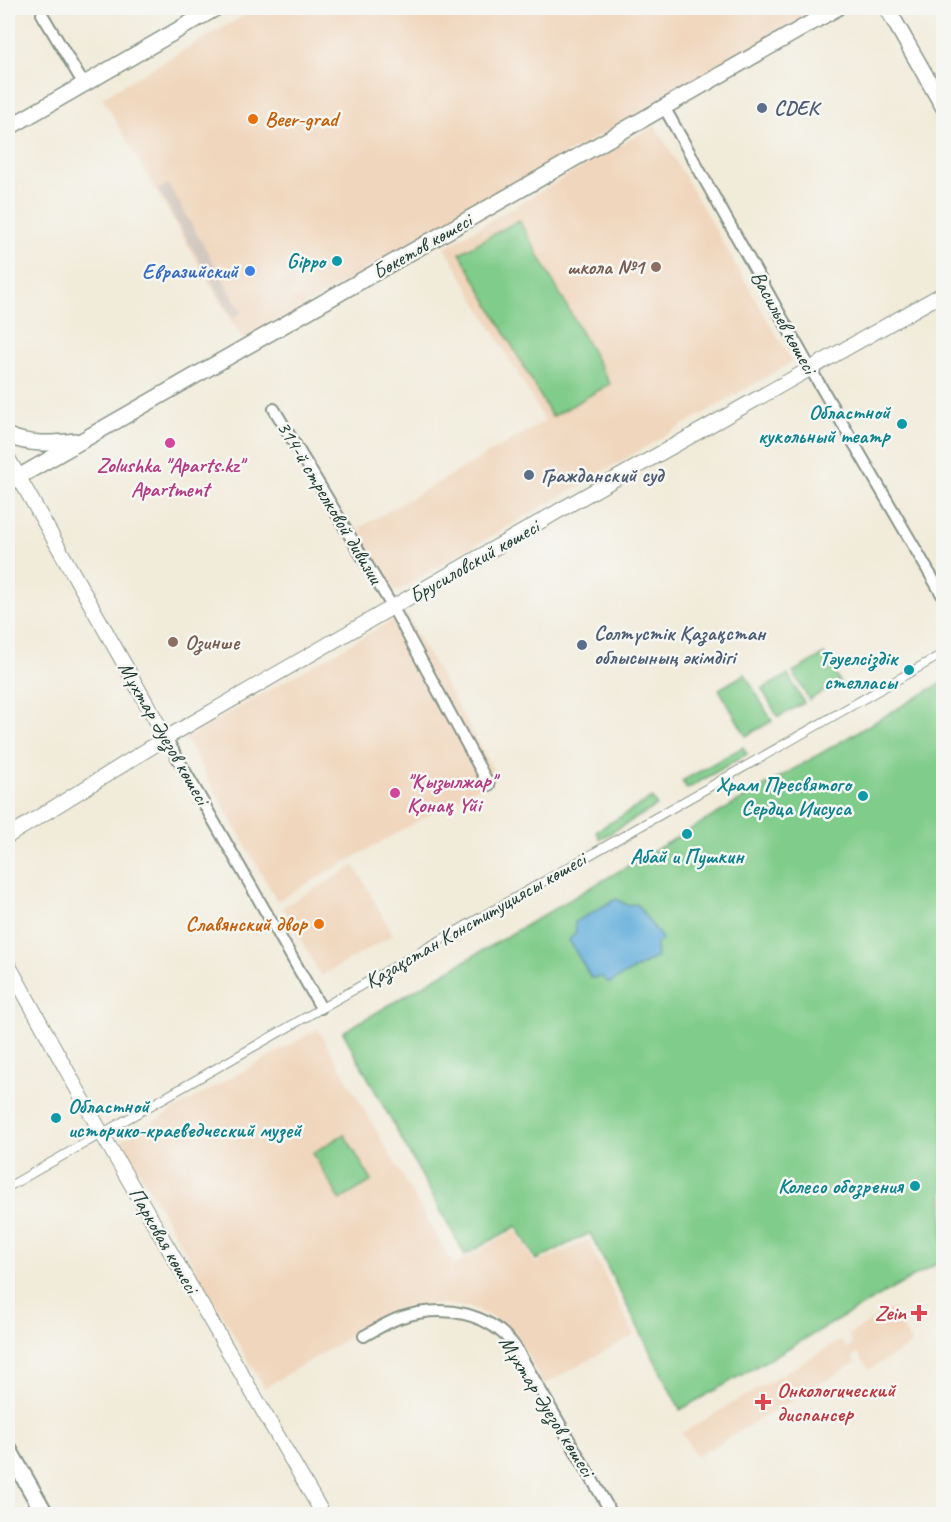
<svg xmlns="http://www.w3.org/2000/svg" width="951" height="1522" font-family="Caveat,sans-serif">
	<rect width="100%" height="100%" fill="#f6f6f2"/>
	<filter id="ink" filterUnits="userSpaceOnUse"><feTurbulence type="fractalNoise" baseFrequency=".0167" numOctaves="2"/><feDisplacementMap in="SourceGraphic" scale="12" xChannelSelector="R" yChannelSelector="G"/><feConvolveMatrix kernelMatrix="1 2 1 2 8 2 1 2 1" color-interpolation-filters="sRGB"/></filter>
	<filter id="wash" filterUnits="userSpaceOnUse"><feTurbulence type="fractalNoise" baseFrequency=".008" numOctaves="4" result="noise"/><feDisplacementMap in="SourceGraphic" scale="24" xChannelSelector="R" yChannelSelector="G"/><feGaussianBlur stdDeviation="1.35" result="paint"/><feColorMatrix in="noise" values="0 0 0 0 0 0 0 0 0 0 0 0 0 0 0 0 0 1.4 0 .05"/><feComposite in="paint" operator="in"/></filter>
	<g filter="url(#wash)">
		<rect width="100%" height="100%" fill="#f1ebda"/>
		<!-- built -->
		<g fill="#f0d6bc">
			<path d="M257 8H819L243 341 102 97Z"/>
			<path d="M655 125 792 362 395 592 359 528 545 421 445 247Z"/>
			<path d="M405 613 497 776 277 901 185 738Z"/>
			<path d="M355 866 393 935 321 976 283 907Z"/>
			<path d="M318 1029 453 1265 516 1230 535 1264 588 1240 634 1335 543 1385 521 1343 506 1326 488 1315 471 1308 444 1304 414 1305 398 1308 264 1388 121 1140Z"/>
			<path d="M891 1309 912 1344 869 1370 858 1353 852 1357 855 1363 696 1457 682 1433 841 1340 846 1348 853 1344 848 1335Z"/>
		</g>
		<!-- industrial -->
		<path fill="#cec2b9" d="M168 184 242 312 233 318 158 190Z"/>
		<!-- green -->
		<g fill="#80cc8a" stroke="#50845f" stroke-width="1.5">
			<path d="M519 220 610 384 552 417 460 253Z"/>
			<path d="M824 654 840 682 809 700 793 672Z"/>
			<path d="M745 674 772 721 746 736 719 689Z"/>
			<path d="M788 675 804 703 778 717 762 689Z"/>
			<path d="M943 682V1260L680 1410 590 1233 536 1260 517 1226 465 1255 343 1032Z"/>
			<path d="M743 747 747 754 687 789 682 781Z"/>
			<path d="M652 798 657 806 600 839 596 831Z"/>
			<path d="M344 1134 372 1181 340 1200 313 1153Z"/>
		</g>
		<!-- water -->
		<path fill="#63aedb" stroke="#417688" stroke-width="1.5" d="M616 899 627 905 637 904 662 939 656 945 657 957 609 983 602 977 591 978 569 940 576 932 575 922Z"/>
	</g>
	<g filter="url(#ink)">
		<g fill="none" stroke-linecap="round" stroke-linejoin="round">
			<!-- pedestrian casing -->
			<g stroke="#889487" stroke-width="10">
				<path id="pedestrian" d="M8 1187 944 653"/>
			</g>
			<!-- minor casing -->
			<g stroke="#889487" stroke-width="14">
				<g id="minor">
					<path d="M42 14 83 83"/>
					<path d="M664 107 810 368 944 598"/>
					<path d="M274 409 393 608 489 785"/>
					<path d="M166 738 321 1008"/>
					<path d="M364 1336C377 1329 389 1321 402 1317 444 1304 490 1312 516 1348L612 1514"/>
				</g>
			</g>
			<!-- tertiary casing -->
			<g stroke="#889487" stroke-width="16">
				<g id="tertiary">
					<path d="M8 458 166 738"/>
					<path d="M8 836 166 738 569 505 944 293"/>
					<path d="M8 964 102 1134 323 1514"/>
				</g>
			</g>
			<!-- secondary casing -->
			<g stroke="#889487" stroke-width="18">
				<g id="secondary">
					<path d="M887 8 944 108"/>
					<path d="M8 128 216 8"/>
					<path d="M8 436C30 445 52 444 75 441"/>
					<path d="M8 483 837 8"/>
				</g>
			</g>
			<!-- primary casing -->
			<g stroke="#889487" stroke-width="20">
				<path id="primary" d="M8 1449 45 1514"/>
			</g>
			<!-- pedestrian -->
			<use href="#pedestrian" stroke="#fff" stroke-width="8"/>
			<!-- minor -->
			<use href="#minor" stroke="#fff" stroke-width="10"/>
			<!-- tertiary -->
			<use href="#tertiary" stroke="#fff" stroke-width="14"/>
			<!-- secondary -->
			<use href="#secondary" stroke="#fff" stroke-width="15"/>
			<!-- primary -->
			<use href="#primary" stroke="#fff" stroke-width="16"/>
		</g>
	</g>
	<!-- markers -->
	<g fill="#5c6f8a" stroke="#f6f6f2" stroke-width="2">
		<circle cx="762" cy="108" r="6"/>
		<circle cx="529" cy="475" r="6"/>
		<circle cx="582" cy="645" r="6"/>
	</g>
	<g fill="#e8710a" stroke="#f6f6f2" stroke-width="2">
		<circle cx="253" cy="119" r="6"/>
		<circle cx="319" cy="924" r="6"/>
	</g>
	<g fill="#0f9aa8" stroke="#f6f6f2" stroke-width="2">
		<circle cx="337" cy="261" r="6"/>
		<circle cx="902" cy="424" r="6"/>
		<circle cx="909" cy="670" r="6"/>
		<circle cx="863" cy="796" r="6"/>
		<circle cx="687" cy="834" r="6"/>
		<circle cx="56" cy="1118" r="6"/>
		<circle cx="915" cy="1186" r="6"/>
	</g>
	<g fill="#8d6e63" stroke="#f6f6f2" stroke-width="2">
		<circle cx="656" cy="267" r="6"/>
		<circle cx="173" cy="642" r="6"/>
	</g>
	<circle fill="#3f7fe0" stroke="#f6f6f2" stroke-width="2" cx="250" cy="271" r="6"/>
	<g fill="#d1479c" stroke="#f6f6f2" stroke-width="2">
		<circle cx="170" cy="443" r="6"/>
		<circle cx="395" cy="793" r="6"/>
	</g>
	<g fill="#e0444e" stroke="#f6f6f2" stroke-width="2">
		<path d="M916 1304h6v6h6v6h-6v6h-6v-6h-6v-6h6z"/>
		<path d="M760 1393h6v6h6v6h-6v6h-6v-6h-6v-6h6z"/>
	</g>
	<g text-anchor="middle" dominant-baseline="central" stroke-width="5" stroke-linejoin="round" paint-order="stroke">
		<!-- service labels -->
		<g font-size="21" font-weight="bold" fill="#4e5e75" stroke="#f6f6f2" text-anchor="start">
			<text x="774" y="108">CDEK</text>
			<text x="541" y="475">Гражданский суд</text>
			<text x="594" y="633">Солтүстік Қазақстан<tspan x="594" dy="24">облысының әкімдігі</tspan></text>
		</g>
		<!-- food labels -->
		<g font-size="21" font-weight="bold" fill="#c56008" stroke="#f6f6f2" text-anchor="start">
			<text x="265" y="119">Beer-grad</text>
			<text x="307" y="924" text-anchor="end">Славянский двор</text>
		</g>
		<!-- street labels -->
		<g font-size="21" fill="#1f3d34" stroke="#f6f6f2">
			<text transform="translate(422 246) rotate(-30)">Бөкетов көшесі</text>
			<text transform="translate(784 322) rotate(61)">Васильев көшесі</text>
			<text transform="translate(330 502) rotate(59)">314-й стрелковой дивизии</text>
			<text transform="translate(474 561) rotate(-30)">Брусиловский көшесі</text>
			<text transform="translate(164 733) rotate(60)">Мұхтар Әуезов көшесі</text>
			<text transform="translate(475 920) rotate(-30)">Қазақстан Конституциясы көшесі</text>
			<text transform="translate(164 1240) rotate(60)">Парковая көшесі</text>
			<text transform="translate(547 1406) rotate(58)">Мұхтар Әуезов көшесі</text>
		</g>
		<!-- culture labels -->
		<g font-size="21" font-weight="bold" fill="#0d838f" stroke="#f6f6f2" text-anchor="end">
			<text x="325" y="261">Gippo</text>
			<text x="890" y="412">Областной<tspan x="890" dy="24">кукольный театр</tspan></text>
			<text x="897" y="658">Тәуелсіздік<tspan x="897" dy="24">стелласы</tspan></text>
			<text x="851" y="784">Храм Пресвятого<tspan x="851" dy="24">Сердца Иисуса</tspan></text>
			<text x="687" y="856" text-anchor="middle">Абай и Пушкин</text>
			<text x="68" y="1106" text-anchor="start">Oбластной<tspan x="68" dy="24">историко-краеведческий музей</tspan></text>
			<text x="903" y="1186">Колесо обозрения</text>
		</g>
		<!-- education labels -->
		<g font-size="21" font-weight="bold" fill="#785e54" stroke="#f6f6f2" text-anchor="end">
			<text x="644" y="267">школа №1</text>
			<text x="185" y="642" text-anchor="start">Озинше</text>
		</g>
		<!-- shop labels -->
		<g font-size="21" font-weight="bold" fill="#366cbe" stroke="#f6f6f2" text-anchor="end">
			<text x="238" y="271">Евразийский</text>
		</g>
		<!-- hotel labels -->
		<g font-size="21" font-weight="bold" fill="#b23c85" stroke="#f6f6f2">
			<text x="170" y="465">Zolushka "Aparts.kz"<tspan x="170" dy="24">Apartment</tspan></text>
			<text x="407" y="781" text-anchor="start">"Қызылжар"<tspan x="407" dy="24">Қонақ Үйі</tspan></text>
		</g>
		<!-- health labels -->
		<g font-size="21" font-weight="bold" fill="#be3a42" stroke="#f6f6f2" text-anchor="end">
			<text x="906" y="1313">Zein</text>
			<text x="777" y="1390" text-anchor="start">Онкологический<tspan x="777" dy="24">диспансер</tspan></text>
		</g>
	</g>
	<!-- margin -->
	<rect width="951" height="1522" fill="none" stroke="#f6f6f2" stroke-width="30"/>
</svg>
